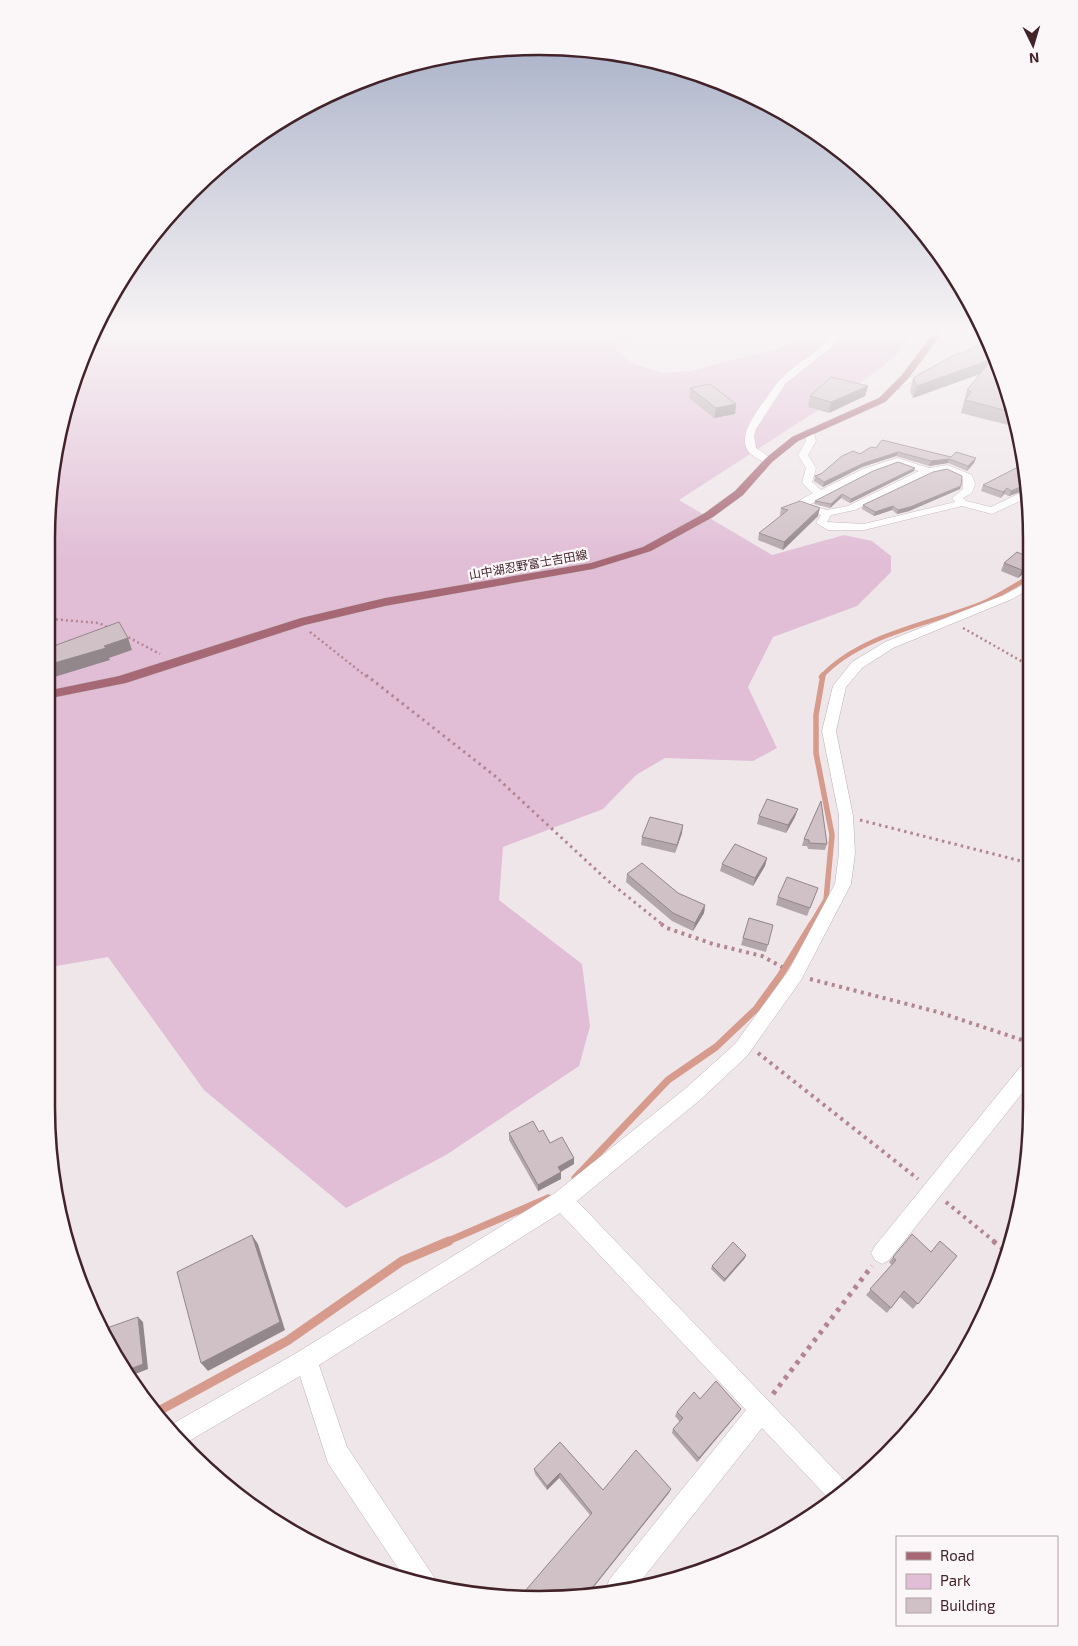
<svg xmlns="http://www.w3.org/2000/svg" width="1078" height="1646" font-family="'Exo 2','Noto Sans JP',sans-serif">
	<rect width="100%" height="100%" fill="#efe6e9"/>
	<!-- green -->
	<path fill="#e1bed6" d="M94 329H646L613 348 632 363 662 373 690 371 780 348 807 332 805 329H913L896 356 860 383 679 500 772 555 844 535 872 541 891 556V572L857 606 773 637 748 687 777 748 753 761 665 758 636 775 603 809 503 847 499 900 582 964 590 1026 579 1066 446 1155 346 1208 204 1090 108 957 51 967V474L84 350Z"/>
	<g fill="none" stroke-linecap="round" stroke-linejoin="round">
		<!-- stream-far3 -->
		<path stroke="#d69b8c" stroke-width="4.5" d="M821 677C860 634 931 624 983 603 999 596 1015 585 1030 577"/>
		<!-- stream-far2 -->
		<path stroke="#d69b8c" stroke-width="5.5" d="M811 925 826 900 832 835 816 753V715L823 675"/>
		<!-- stream-far1 -->
		<g stroke="#d69b8c" stroke-width="7">
			<path d="M575 1178 668 1080 716 1047 756 1009 780 976 812 924"/>
			<path d="M446 1242 548 1198"/>
		</g>
		<!-- stream -->
		<path stroke="#d69b8c" stroke-width="9" d="M155 1413 287 1341 402 1261 449 1241"/>
		<!-- minor casing -->
		<g stroke="#bfafb4" stroke-width="1">
			<g id="minor">
				<path d="M834 329H842L833 346 786 383 756 429 754 436 756 448 774 460 769 463C728 452 748 423 765 400 771 392 776 383 784 376 800 359 825 352 834 329Z"/>
				<path d="M929 369 936 371 899 388 892 386Z"/>
				<path d="M809 429 814 432 816 441 808 455 816 468 812 482 821 490 863 469 897 458 929 468 947 465 972 475 975 484 972 493 963 498 966 501 991 507 1024 491 1028 490 1029 497 992 514 962 506 864 530H828L816 523 821 515 799 507 800 500 813 493 802 483 806 468 798 455 806 441 804 432ZM897 464 919 471 848 506 827 510 809 505 871 473ZM946 471 963 479V489L952 498 955 502 864 524 827 522 831 515 855 510 931 474Z"/>
				<path d="M1030 581V589L1012 599 893 648 862 668 846 687 836 731 853 816 855 853 851 884 801 980 747 1056 700 1100 577 1201 849 1485 831 1501 762 1428 636 1587 606 1591 609 1580 746 1410 560 1213 319 1365 347 1447 434 1577 437 1589 406 1580 328 1463 300 1376 182 1445 167 1427 298 1352 555 1193 686 1088 735 1044 789 970 835 884 839 853V816L822 731 833 686 852 662 885 642 1004 595Z"/>
				<path d="M1028 1064V1086L889 1260 882 1264 875 1260 871 1253 875 1246 1021 1066Z"/>
			</g>
		</g>
		<!-- major casing -->
		<g stroke="#cac1c3" stroke-width="1">
			<path id="major" d="M937 329H945L907 380 885 402 798 441 772 462 743 495 713 517 651 551 593 569 385 606 305 625 126 683 51 698V690L119 676 301 618 385 598 591 563 643 547 705 513 735 491 766 458 792 437 879 398 901 376Z"/>
		</g>
		<!-- path-far3 -->
		<g stroke="#b48591" stroke-width="2.5" stroke-dasharray="2 3" stroke-linecap="butt">
			<path d="M51 619 99 623 109 628"/>
			<path d="M963 628 1030 666"/>
			<path d="M310 632 367 677"/>
			<path d="M124 635 160 654"/>
		</g>
		<!-- path-far2 -->
		<g stroke="#b48591" stroke-width="3" stroke-dasharray="2.5 4" stroke-linecap="butt">
			<path d="M366 675 495 776 607 880 663 925"/>
			<path d="M860 820 1029 863"/>
		</g>
		<!-- path-far1 -->
		<g stroke="#b48591" stroke-width="4" stroke-dasharray="3 4.5" stroke-linecap="butt">
			<path d="M661 924 667 928 713 944 762 956 782 967"/>
			<path d="M810 979 938 1012 1028 1042"/>
			<path d="M758 1053 918 1179"/>
			<path d="M946 1202 995 1242"/>
		</g>
		<!-- path -->
		<g stroke="#b48591" stroke-width="5" stroke-dasharray="4 5.5" stroke-linecap="butt">
			<path d="M993 1241 1006 1251"/>
			<path d="M773 1394 872 1266"/>
		</g>
		<!-- minor -->
		<use href="#minor" fill="#fff" fill-rule="evenodd"/>
		<!-- major -->
		<use href="#major" fill="#a76875" fill-rule="evenodd"/>
	</g>
	<!-- wall -->
	<g fill="#b3a6ab">
		<path d="M988 340 1015 412 1017 425 1016 427 961 413 967 390 980 374 913 398 910 391 913 378 958 353 961 354Z"/>
		<path d="M868 386 865 396 829 413 808 407 810 396Z"/>
		<path d="M690 388 736 404 735 414 714 418 689 398Z"/>
		<path d="M882 440 974 463 967 471 948 463 929 466 896 456 862 467 823 487 814 481 815 476 860 454 876 448Z"/>
		<path d="M1024 464 1028 489 1009 496 1004 494 1001 498 981 491 983 485Z"/>
		<path d="M914 471 850 503 841 498 830 508 814 504 815 501Z"/>
		<path d="M961 486 960 489 909 511 897 514 892 510 874 516 862 509 863 505Z"/>
		<path d="M1029 494 1031 506 1022 502 1024 496Z"/>
		<path d="M781 508 818 516 783 550 758 540 759 533 781 516 780 515Z"/>
		<path d="M1030 558V568L1018 578 1001 571 1004 563Z"/>
		<path d="M821 801 827 844 825 850 808 849 807 846H802L804 839Z"/>
		<path d="M759 816 795 817 786 833 757 824Z"/>
		<path d="M682 833 675 853 641 845 642 837Z"/>
		<path d="M767 858 765 866 753 886 720 871 722 864Z"/>
		<path d="M627 874 705 905 704 913 693 931 672 921 626 882Z"/>
		<path d="M815 896 807 916 776 905 778 897Z"/>
		<path d="M749 918 773 925 766 952 741 945Z"/>
		<path d="M539 1132 550 1143 574 1158V1164L561 1172V1179L538 1191 509 1140V1133Z"/>
		<path d="M931 1252 957 1256 913 1309 900 1297 887 1313 866 1295 892 1265 889 1262 893 1257Z"/>
		<path d="M745 1258 724 1282 711 1269 712 1266Z"/>
		<path d="M700 1399 741 1409 738 1413 697 1462 672 1433 673 1429 680 1422 675 1416 677 1412Z"/>
		<path d="M560 1442 603 1490 669 1493 590 1515 559 1478 547 1490 535 1474 534 1469Z"/>
	</g>
	<!-- shaded-wall -->
	<g fill="#92878b">
		<path d="M992 359 988 371 913 398 917 386Z"/>
		<path d="M868 386 865 396 829 413 831 402Z"/>
		<path d="M736 404 735 414 714 418 716 408Z"/>
		<path d="M898 452 896 456 862 467 823 487 824 482 864 463Z"/>
		<path d="M976 458 974 463 967 471 968 466Z"/>
		<path d="M949 459 948 463 929 466 931 461Z"/>
		<path d="M915 468 914 471 850 503 851 499Z"/>
		<path d="M1027 484 1028 489 1009 496 1011 491Z"/>
		<path d="M961 486 960 489 909 511 897 514 898 510Z"/>
		<path d="M1007 488 1004 494 1001 498 1003 492Z"/>
		<path d="M842 494 841 498 830 508 831 504Z"/>
		<path d="M893 506 892 510 874 516 875 512Z"/>
		<path d="M820 508 818 516 783 550 784 542Z"/>
		<path d="M1030 563V568L1018 578 1022 570Z"/>
		<path d="M128 638 132 650 109 658 110 660 51 678V664Z"/>
		<path d="M798 809 795 817 786 833 788 825Z"/>
		<path d="M683 825 682 833 675 853 677 845Z"/>
		<path d="M767 858 765 866 753 886 755 878Z"/>
		<path d="M705 905 704 913 693 931 695 923Z"/>
		<path d="M574 1158V1164L558 1173V1167Z"/>
		<path d="M561 1172V1179L538 1191V1185Z"/>
		<path d="M252 1235 258 1244 285 1330 208 1371 201 1363Z"/>
		<path d="M746 1255 745 1258 724 1282 725 1279Z"/>
		<path d="M138 1317 143 1322 148 1369 128 1377 125 1371Z"/>
		<path d="M741 1409 738 1413 697 1462 699 1458Z"/>
		<path d="M560 1473 559 1478 547 1490V1486Z"/>
		<path d="M671 1489 669 1493 589 1593H588Z"/>
	</g>
	<!-- building -->
	<g fill="#d0c1c7" stroke="#92878b">
		<path d="M988 340 1015 413 965 400 971 392 967 390 992 359 917 386 913 378 958 353 961 354Z"/>
		<path d="M831 377 868 386 831 402 810 396Z"/>
		<path d="M710 384 736 404 716 408 690 388Z"/>
		<path d="M882 440 951 457 956 452 976 458 968 466 949 459 931 461 898 452 864 463 824 482 815 476 821 474 842 456 853 451 860 454 871 447 876 448Z"/>
		<path d="M898 462 915 468 851 499 842 494 831 504 815 501 873 471Z"/>
		<path d="M1024 464 1027 484 1011 491 1007 488 1003 492 983 485Z"/>
		<path d="M947 469 962 476 961 486 910 507 898 510 893 506 875 512 863 505 933 472Z"/>
		<path d="M1029 494V499L1024 496Z"/>
		<path d="M800 501 820 508 784 542 759 533 788 510 781 508Z"/>
		<path d="M1017 552 1030 558V563L1022 570 1004 563Z"/>
		<path d="M119 622 128 638 104 646 106 648 51 664V647Z"/>
		<path d="M767 799 798 809 788 825 759 816Z"/>
		<path d="M821 801 827 844 809 843V840L804 839Z"/>
		<path d="M650 817 683 825 677 845 642 837Z"/>
		<path d="M735 844 767 858 755 878 722 864Z"/>
		<path d="M642 863 678 893 705 905 695 923 673 913 627 874Z"/>
		<path d="M787 877 818 888 810 908 778 897Z"/>
		<path d="M749 918 773 925 768 945 743 938Z"/>
		<path d="M533 1121 539 1132 543 1130 550 1143 562 1137 574 1158 558 1167 561 1172 538 1185 509 1133Z"/>
		<path d="M912 1234 931 1252 940 1241 957 1256 918 1304 904 1291 891 1308 870 1289 896 1260 893 1257Z"/>
		<path d="M252 1235 280 1322 201 1363 177 1272Z"/>
		<path d="M733 1242 746 1255 725 1279 712 1266Z"/>
		<path d="M138 1317 143 1364 125 1371 104 1329Z"/>
		<path d="M716 1381 741 1409 699 1458 673 1429 683 1418 677 1412 694 1392 700 1399Z"/>
		<path d="M560 1442 603 1490 636 1450 671 1489 588 1593 539 1600 519 1598 592 1513 560 1473 547 1486 534 1469Z"/>
	</g>
	<!-- sky -->
	<linearGradient id="sky" x2="0" y2="1"><stop stop-color="#a1aac3"/><stop offset="0.59" stop-color="#f8f4f5"/><stop offset="1" stop-color="#f8f4f5" stop-opacity="0"/></linearGradient>
	<rect width="1078" height="560" fill="url(#sky)"/>
	<g text-anchor="middle" dominant-baseline="central" stroke-width="4.5" stroke-linejoin="round" paint-order="stroke">
		<!-- far-street labels -->
		<g font-size="12" fill="#43232a" stroke="#fbf7f9">
			<text transform="translate(528 564) rotate(-10)">山中湖忍野富士吉田線</text>
		</g>
	</g>
	<!-- crop -->
	<path d="M0 0H1078V1646H0ZM539 55H539A484 484 0 0 1 1023 539V1107A484 484 0 0 1 539 1591H539A484 484 0 0 1 55 1107V539A484 484 0 0 1 539 55Z" fill="#fbf7f9" fill-rule="evenodd"/>
	<path fill="none" stroke="#43232a" stroke-width="2.5" d="M539 55H539A484 484 0 0 1 1023 539V1107A484 484 0 0 1 539 1591H539A484 484 0 0 1 55 1107V539A484 484 0 0 1 539 55Z"/>
	<!-- legend -->
	<rect x="896" y="1536" width="162" height="90" fill="#fbf7f9" stroke="#b1a2a6"/>
	<rect x="906" y="1552" width="25" height="8" fill="#a76875" stroke="#b1a2a6"/>
	<text x="940" y="1561" font-size="15" fill="#43232a">Road</text>
	<rect x="906" y="1574" width="25" height="15" fill="#e1bed6" stroke="#b1a2a6"/>
	<text x="940" y="1586" font-size="15" fill="#43232a">Park</text>
	<rect x="906" y="1598" width="25" height="15" fill="#d0c1c7" stroke="#b1a2a6"/>
	<text x="940" y="1611" font-size="15" fill="#43232a">Building</text>
	<!-- north arrow -->
	<g transform="translate(1033 45) rotate(175)" stroke="#fbf7f9" stroke-width="4" paint-order="stroke">
	<path d="M0-4L9 19L0 12L-9 19Z" fill="#43232a"/>
	<text y="-8" font-size="14" font-weight="bold" text-anchor="middle" fill="#43232a">N</text>
	</g>
</svg>
